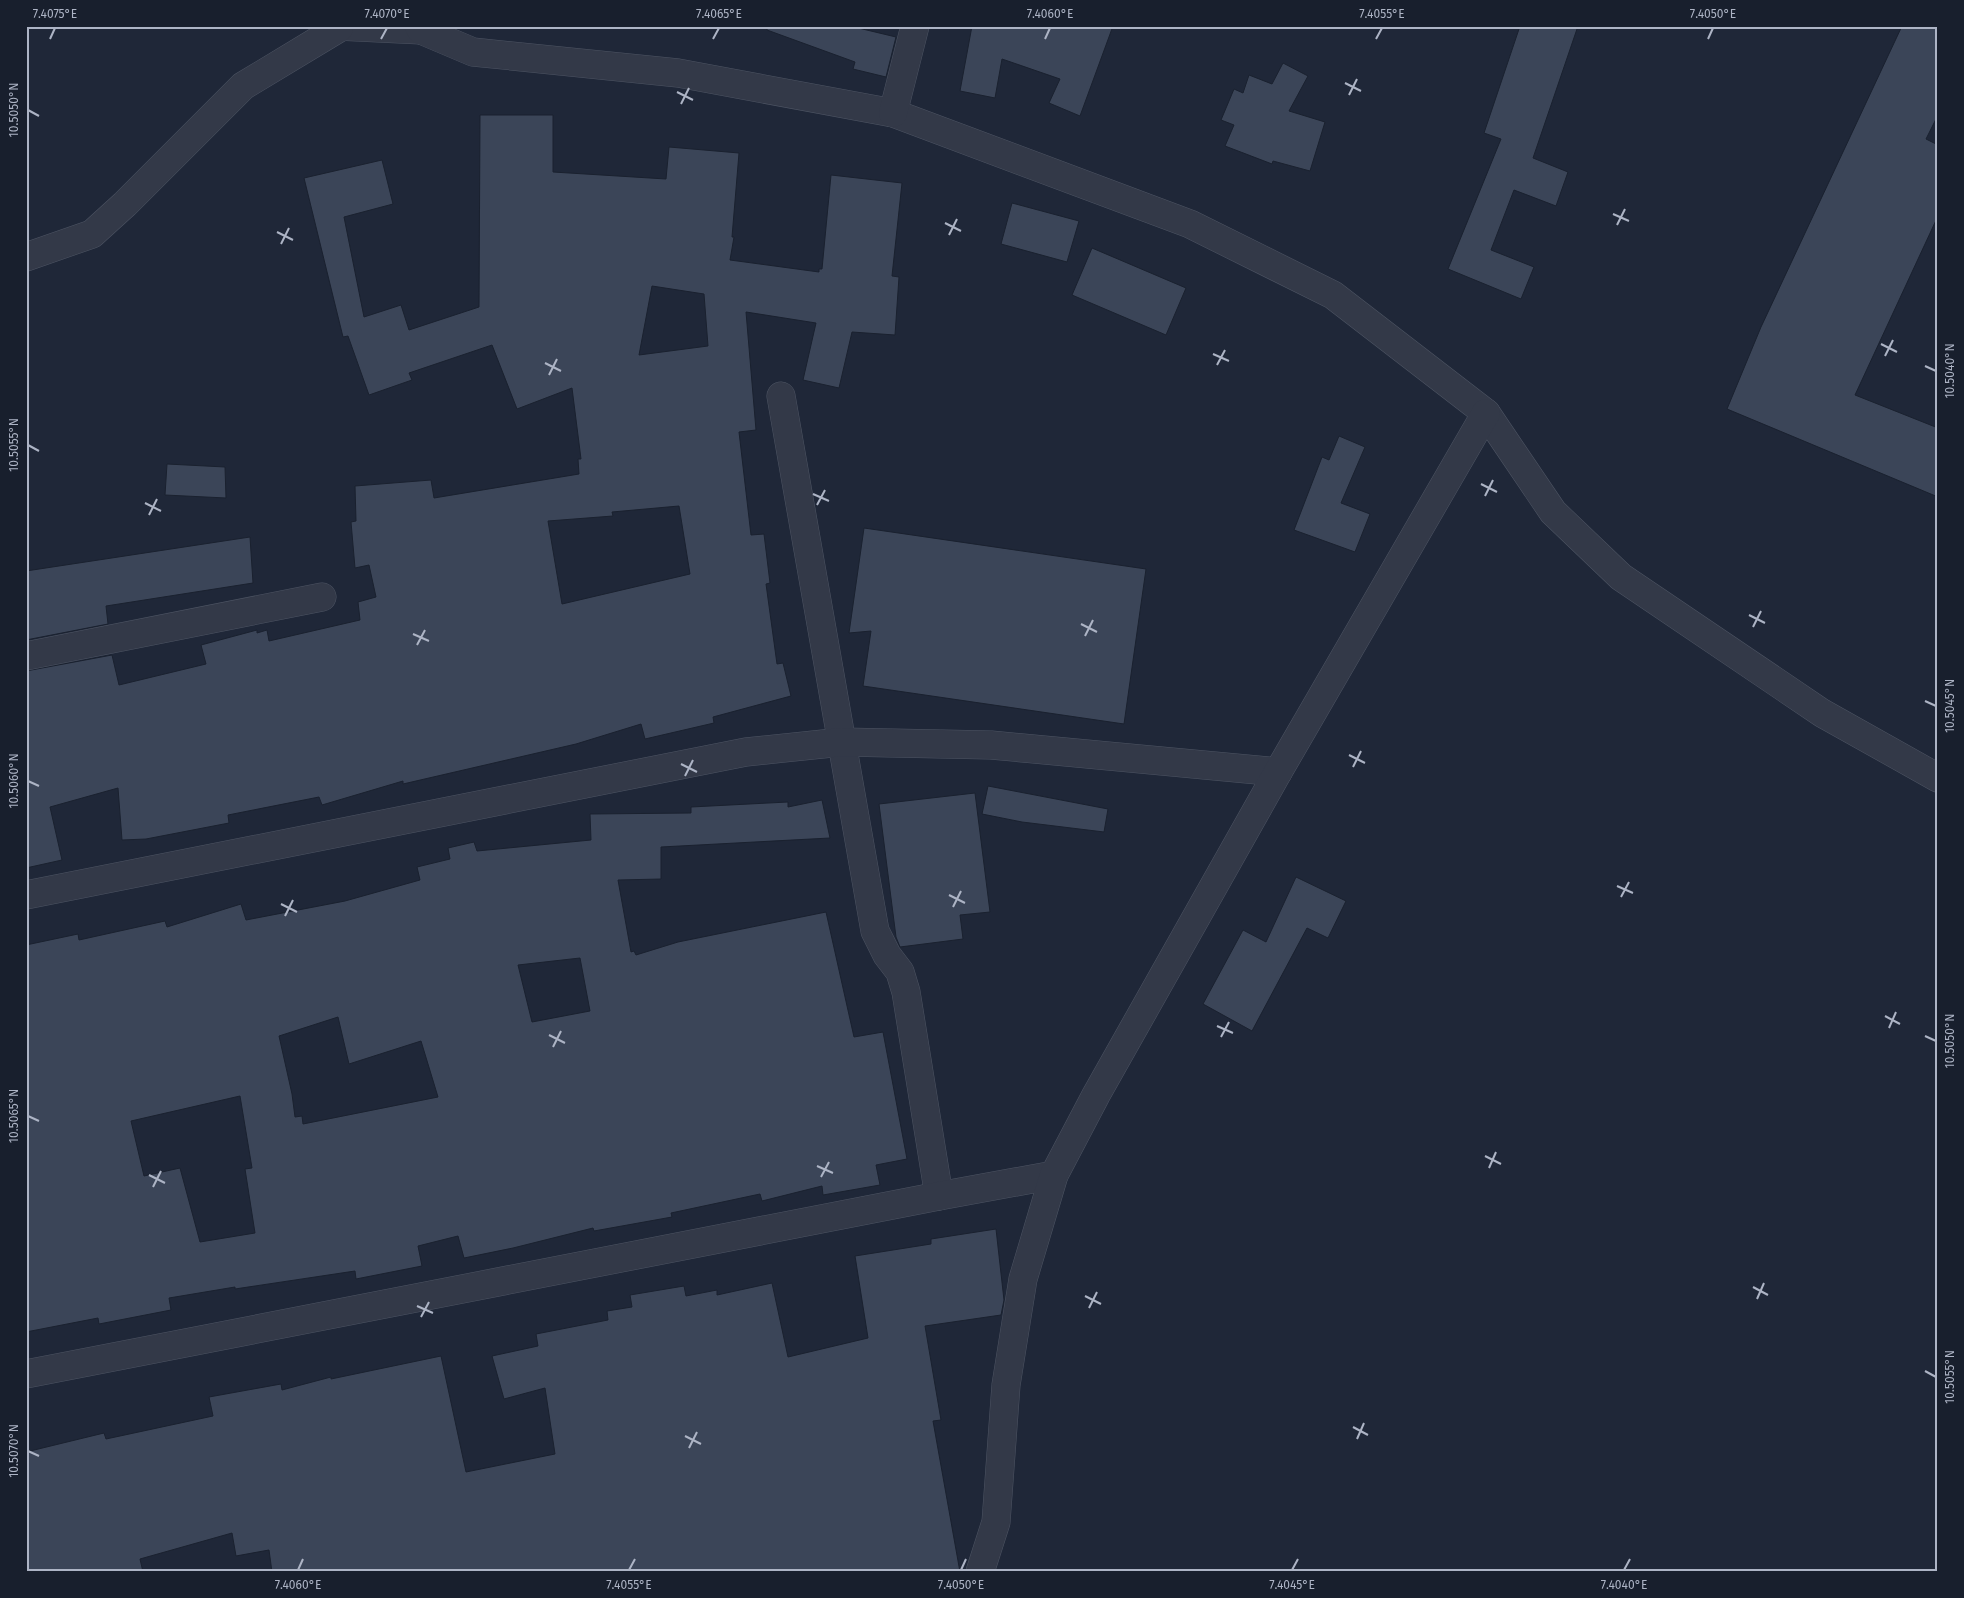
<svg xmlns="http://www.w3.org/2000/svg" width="1964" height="1598" font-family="'Fira Sans',sans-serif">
	<rect width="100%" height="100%" fill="#1f2738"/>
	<!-- building -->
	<g fill="#3b4558" stroke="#1a212f" fill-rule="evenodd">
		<path d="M767 26H850L896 37 886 77 853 69 855 62 767 30Z"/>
		<path d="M972 26H1113L1080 116 1049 103 1060 79 1002 59 995 98 960 91Z"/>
		<path d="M1520 26H1578L1533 158 1568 172 1556 206 1514 190 1491 250 1534 267 1521 299 1448 269 1501 139 1484 133Z"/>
		<path d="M1902 26H1938V115L1926 139 1938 145V216L1855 395 1938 428V497L1727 409 1761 327Z"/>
		<path d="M1283 63 1308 76 1289 111 1325 122 1310 171 1273 161 1272 164 1225 146 1234 125 1221 120 1234 89 1243 93 1249 75 1272 84Z"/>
		<path d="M480 115H553V172L666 179 669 147 739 153 732 237H734L730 260 819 272V269H822L831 175 902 183 892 276 899 277 895 335 852 332 839 388 803 380 816 323 746 312 756 430 739 432 751 535 764 534 770 583 766 584 777 664 783 663 791 696 713 717 714 723 645 739 641 724 576 744 403 784V781L322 805 319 797 228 815 229 823 146 839 122 840 118 788 50 807 62 860 26 868V671L112 655 119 685 206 664 201 645 257 630V633L267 630 269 641 360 620 358 602 376 597 369 565 355 568 351 522 356 521 355 486 431 480 434 498 579 474 578 459H581L572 388 517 409 492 345 409 373 412 380 369 395 348 336 343 337 304 178 382 160 393 204 344 217 364 317 401 305 409 330 479 307ZM652 286 704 294 708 346 639 355ZM679 506 690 574 562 604 548 521 613 516 612 512Z"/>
		<path d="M1012 203 1079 221 1067 262 1001 244Z"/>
		<path d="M1092 248 1186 288 1166 335 1072 295Z"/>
		<path d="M1339 436 1365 447 1341 503 1370 514 1355 552 1294 530 1322 457 1329 460Z"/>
		<path d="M167 464 225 467 226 498 165 495Z"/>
		<path d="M864 528 1146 569 1124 724 863 686 871 631 849 633Z"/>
		<path d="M250 537 253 583 106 606 108 624 26 640V571Z"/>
		<path d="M988 786 1108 809 1104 832 1022 822 982 814Z"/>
		<path d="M975 793 990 912 960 915 963 939 900 947 896 937 879 804Z"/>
		<path d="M822 800 830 838 661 847V879L618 880 631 952 634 951 636 955 678 942 826 912 854 1037 883 1032 907 1159 876 1165 880 1185 823 1195 822 1186 762 1201 760 1194 671 1213 672 1217 594 1231 593 1228 513 1248 464 1258 458 1236 418 1246 422 1266 356 1279 355 1271 235 1289V1287L169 1298 171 1310 99 1324 98 1318 26 1332V945L78 934 79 940 165 921 167 927 241 904 246 920 345 901 420 880 417 867 450 859 448 848 474 842 477 851 591 840 590 814 691 813V807L788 802V807ZM580 958 590 1011 532 1022 518 965ZM338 1017 349 1064 421 1041 438 1097 303 1124 302 1116 295 1117 292 1094 279 1036ZM240 1096 252 1168 245 1169 255 1233 200 1242 180 1168 144 1176 131 1121Z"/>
		<path d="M1296 877 1346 901 1328 938 1307 928 1252 1031 1203 1004 1243 930 1266 942Z"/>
		<path d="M996 1229 1004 1300 1001 1315 925 1326 941 1420 933 1421 960 1572H272L269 1550 236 1556 232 1533 140 1559 143 1572H26V1452L104 1433 106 1439 213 1416 209 1397 281 1384 282 1390 331 1377V1379L441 1356 466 1472 555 1454 545 1388 504 1399 492 1356 538 1346 536 1334 608 1320 607 1311 632 1307 630 1295 684 1286 686 1296 717 1290V1295L772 1283 788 1357 868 1338 855 1256 931 1244V1239Z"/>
	</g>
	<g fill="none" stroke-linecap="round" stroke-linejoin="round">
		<!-- minor casing -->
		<g stroke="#4d5463" stroke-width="29">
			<g id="minor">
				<path d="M336 26 421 30"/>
				<path d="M419 26 421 30 473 52 678 73 893 113 1190 224 1333 295 1486 413 1553 512 1621 577 1822 713 1938 778"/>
				<path d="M893 113 915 26"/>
				<path d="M26 257 92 234 125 204 243 86 339 28"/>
				<path d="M781 396 875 931 887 955 900 972 906 992 939 1196"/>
				<path d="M26 656 322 597"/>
				<path d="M26 895 746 752 842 742 991 745 1278 772"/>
				<path d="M26 1374 939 1196 1054 1175"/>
				<path d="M980 1572 996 1522 1006 1385 1023 1279 1054 1175 1096 1095 1278 772 1486 413"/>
			</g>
		</g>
		<!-- minor -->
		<use href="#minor" stroke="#333948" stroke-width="28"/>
	</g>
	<!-- ticks -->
	<path fill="none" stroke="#adb4c5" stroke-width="2" d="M50 39 55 28M381 39 387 28M713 39 719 28M1045 39 1050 28M1376 39 1382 28M1708 39 1713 28M1345 83 1361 91M677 92 693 100M1349 95 1357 79M681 104 689 88M28 110 39 116M1613 214 1629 221M945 223 961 231M1617 225 1625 209M277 232 293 240M949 235 957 219M281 244 289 228M1881 344 1897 352M1213 354 1229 361M1885 356 1893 340M545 363 561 371M1217 365 1225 350M1925 366 1936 371M549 375 557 359M28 445 39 451M1481 484 1497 492M813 494 829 501M1485 496 1493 480M145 503 161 511M817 505 825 490M149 515 157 499M1749 615 1765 623M1081 624 1097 632M1753 627 1761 611M413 634 429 641M1085 636 1093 620M417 645 425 630M1925 701 1936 706M1349 755 1365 763M681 764 697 772M1353 767 1361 751M685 776 693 760M28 781 39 786M1617 886 1633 893M949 895 965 903M1621 897 1629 882M281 904 297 912M953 907 961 891M285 916 293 900M1885 1016 1900 1024M1217 1026 1233 1033M1889 1028 1896 1012M549 1035 565 1043M1925 1036 1936 1041M1221 1037 1229 1022M553 1047 561 1031M28 1116 39 1121M1485 1156 1501 1164M817 1166 833 1173M1489 1168 1496 1152M149 1175 165 1183M821 1177 829 1162M153 1187 161 1171M1753 1287 1768 1295M1085 1296 1101 1304M1757 1299 1764 1283M417 1306 433 1313M1089 1308 1097 1292M421 1317 429 1302M1925 1371 1936 1377M1353 1427 1368 1435M685 1436 701 1444M1357 1439 1364 1423M689 1448 697 1432M28 1451 39 1456M298 1570 303 1559M629 1570 635 1559M961 1570 966 1559M1292 1570 1298 1559M1624 1570 1630 1559"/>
	<!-- border -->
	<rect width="1964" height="1598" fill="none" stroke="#181f2d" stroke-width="55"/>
	<rect x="28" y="28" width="1908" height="1542" fill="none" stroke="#adb4c5" stroke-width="2"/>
	<g font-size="12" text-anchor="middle" fill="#adb4c5">
		<text x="55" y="18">7.4075°E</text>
		<text x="387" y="18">7.4070°E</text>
		<text x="719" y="18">7.4065°E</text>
		<text x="1050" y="18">7.4060°E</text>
		<text x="1382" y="18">7.4055°E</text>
		<text x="1713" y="18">7.4050°E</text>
		<text transform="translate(14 110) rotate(-90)" y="4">10.5050°N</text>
		<text transform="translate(1950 371) rotate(-90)" y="4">10.5040°N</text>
		<text transform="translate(14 445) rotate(-90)" y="4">10.5055°N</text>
		<text transform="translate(1950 706) rotate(-90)" y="4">10.5045°N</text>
		<text transform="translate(14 781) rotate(-90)" y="4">10.5060°N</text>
		<text transform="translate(1950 1041) rotate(-90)" y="4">10.5050°N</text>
		<text transform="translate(14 1116) rotate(-90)" y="4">10.5065°N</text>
		<text transform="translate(1950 1377) rotate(-90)" y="4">10.5055°N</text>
		<text transform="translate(14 1451) rotate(-90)" y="4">10.5070°N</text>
		<text x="298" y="1589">7.4060°E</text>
		<text x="629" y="1589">7.4055°E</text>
		<text x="961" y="1589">7.4050°E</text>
		<text x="1292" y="1589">7.4045°E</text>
		<text x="1624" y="1589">7.4040°E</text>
	</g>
</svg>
